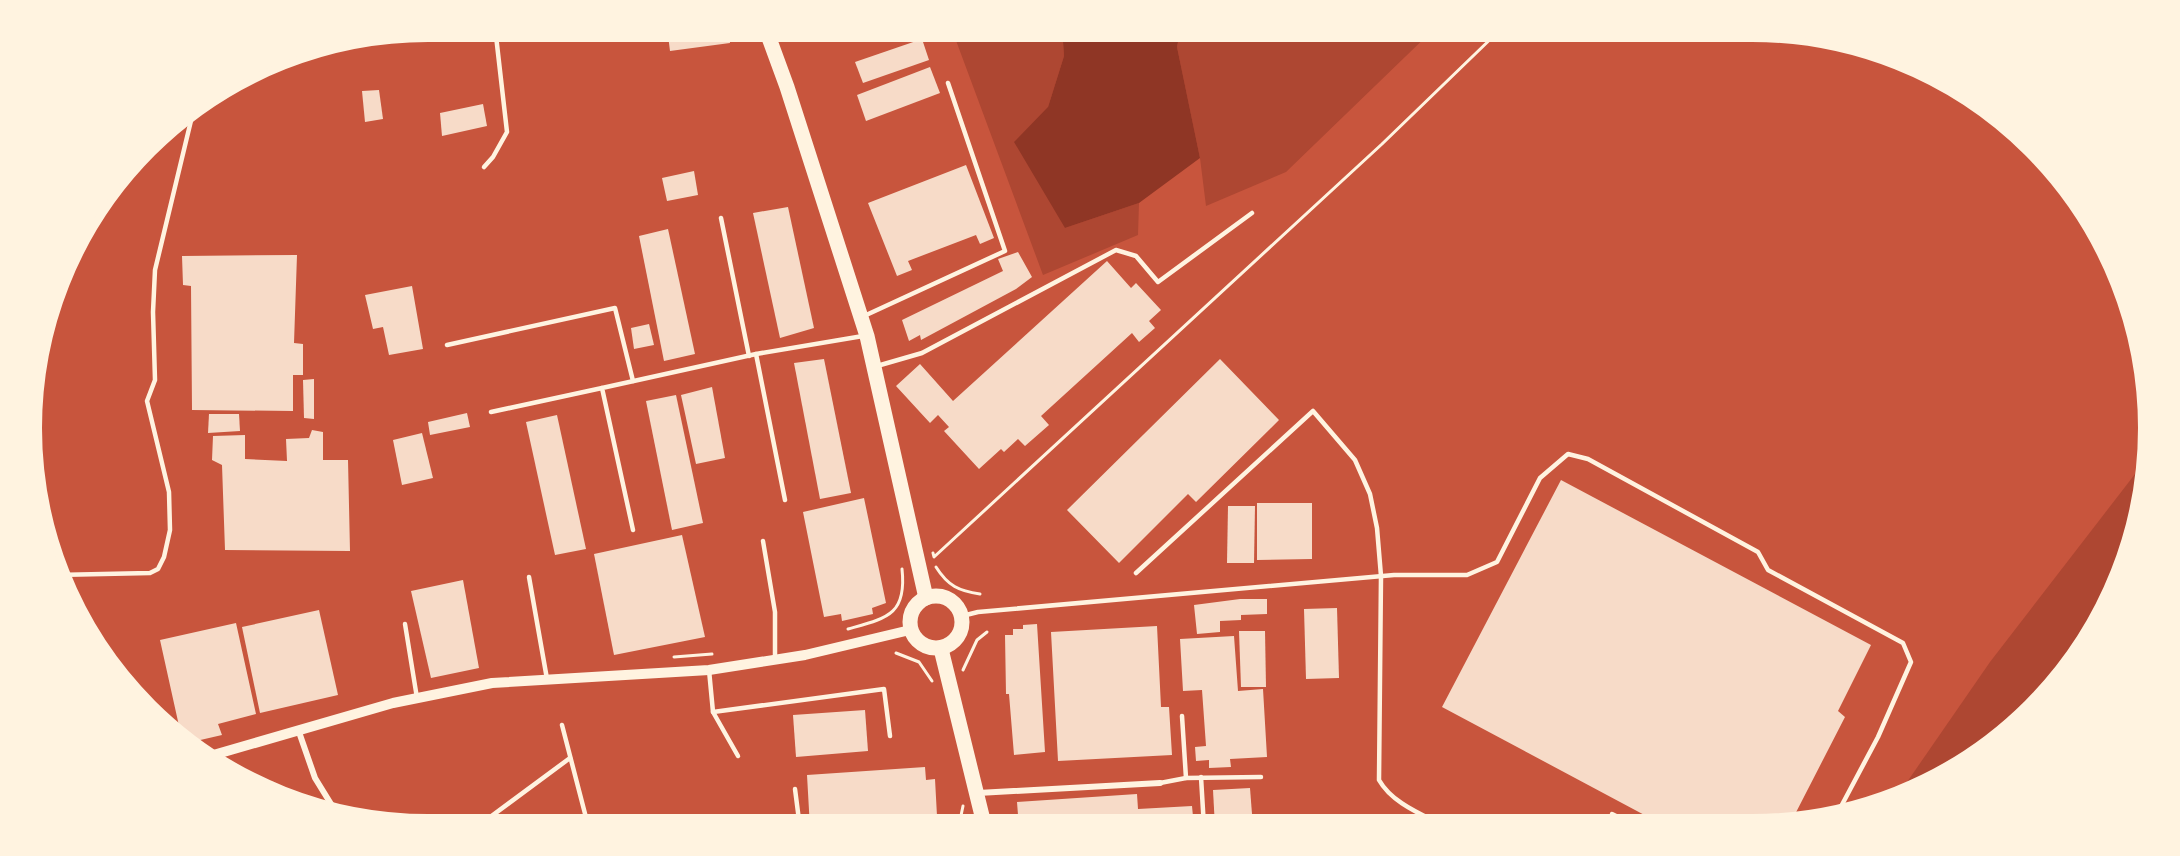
<svg xmlns="http://www.w3.org/2000/svg" width="2180" height="856" font-family="Helvetica,sans-serif">
	<rect width="100%" height="100%" fill="#c8553d"/>
	<!-- green -->
	<g fill="#ae4732">
		<path d="M951 27H1062L1064 56 1048 107 1065 228 1139 203 1138 235 1043 275Z"/>
		<path d="M1181 27H1436L1286 172 1206 206 1200 158 1177 47Z"/>
		<path d="M2152 452 2139 532 2099 629 2017 729 1929 788 1896 798 1990 662Z"/>
	</g>
	<!-- water -->
	<path fill="#8f3625" d="M1062 27H1181L1177 47 1200 158 1139 203 1065 228 1014 142 1048 107 1064 56Z"/>
	<!-- building -->
	<g fill="#f7dbc8">
		<path d="M667 27H728L730 43 670 51Z"/>
		<path d="M922 39 929 60 863 83 855 62Z"/>
		<path d="M930 67 940 93 866 121 857 95Z"/>
		<path d="M379 90 383 119 365 122 362 91Z"/>
		<path d="M483 104 487 126 442 136 440 113Z"/>
		<path d="M966 165 994 238 980 244 976 235 908 261 912 270 897 276 868 203Z"/>
		<path d="M694 171 698 195 667 201 662 178Z"/>
		<path d="M788 207 814 328 780 338 753 213Z"/>
		<path d="M668 229 695 354 664 361 639 236Z"/>
		<path d="M1018 252 1032 277 1016 289 921 340 920 335 909 341 902 320 1003 271 998 259Z"/>
		<path d="M297 255 294 343 303 344V375H293V411L192 410 191 286 183 285 182 256Z"/>
		<path d="M1107 261 1131 288 1136 283 1161 310 1149 321 1155 328 1139 342 1132 333 1041 416 1049 425 1025 446 1018 439 1004 452 1001 449 979 469 944 431 949 427 938 415 930 423 896 386 920 364 953 401Z"/>
		<path d="M412 286 423 349 389 355 383 327 373 329 365 295Z"/>
		<path d="M649 324 654 345 634 349 631 328Z"/>
		<path d="M824 359 851 493 820 499 794 363Z"/>
		<path d="M1220 359 1279 420 1196 502 1188 494 1119 563 1067 510Z"/>
		<path d="M314 379V419L304 418 303 380Z"/>
		<path d="M712 387 725 458 696 464 681 395Z"/>
		<path d="M676 395 703 523 672 530 646 401Z"/>
		<path d="M467 413 470 427 430 435 428 422Z"/>
		<path d="M209 414H239L240 431 208 433Z"/>
		<path d="M557 415 586 549 555 555 526 422Z"/>
		<path d="M312 430 323 432V460H348L350 551 225 550 222 465 212 460 213 436 245 435V459L287 461 286 439 309 438Z"/>
		<path d="M422 433 433 478 402 485 393 440Z"/>
		<path d="M1561 480 1871 645 1838 711 1845 717 1789 826H1665L1442 707Z"/>
		<path d="M864 498 886 603 872 608 873 614 842 621 841 614 824 617 803 512Z"/>
		<path d="M1257 503H1312V559L1257 560Z"/>
		<path d="M1228 506H1255L1254 563H1227Z"/>
		<path d="M682 535 705 637 614 655 594 554Z"/>
		<path d="M463 580 479 668 431 678 411 591Z"/>
		<path d="M1240 599H1267V614L1241 615V620L1220 621V632L1197 634 1194 605Z"/>
		<path d="M1337 608 1339 678 1306 679 1304 609Z"/>
		<path d="M319 610 338 695 260 713 242 627Z"/>
		<path d="M236 623 256 714 218 724 222 735 183 744 160 640Z"/>
		<path d="M1037 624 1045 752 1014 755 1009 694H1006L1005 635H1013V629H1023V625Z"/>
		<path d="M1157 626 1161 707H1169L1172 755 1058 761 1051 632Z"/>
		<path d="M1239 631H1265L1266 687H1241Z"/>
		<path d="M1234 636 1238 691 1263 689 1267 757 1230 759 1231 767 1209 768V760L1196 761 1195 747 1206 746 1202 690 1183 691 1180 639Z"/>
		<path d="M865 710 868 751 796 757 793 715Z"/>
		<path d="M925 767 926 780 935 779 937 816 930 817V828H810L807 775Z"/>
		<path d="M1250 788 1253 827H1215L1213 790Z"/>
		<path d="M1137 794 1138 809 1192 806 1194 827 1019 828 1017 802Z"/>
	</g>
	<g fill="none" stroke-linecap="round" stroke-linejoin="round">
		<!-- path -->
		<g stroke="#fff3e0" stroke-width="3">
			<path d="M933 553 934 557 1382 144 1503 27"/>
			<path d="M936 567C948 586 959 591 980 594"/>
			<path d="M848 629C887 618 907 615 902 569"/>
			<path d="M896 653 919 662 932 681"/>
			<path d="M674 657 712 654"/>
			<path d="M963 670 977 640 987 632"/>
			<path d="M959 825 963 806"/>
		</g>
		<!-- service -->
		<g stroke="#fff3e0" stroke-width="4.5">
			<path d="M484 167 493 157 507 132 495 27"/>
			<path d="M721 218 749 356"/>
			<path d="M864 316 1005 251 948 83"/>
			<path d="M447 345 615 308 633 381"/>
			<path d="M756 354 785 500"/>
			<path d="M877 366 922 353 1116 250 1136 256 1158 282 1252 213"/>
			<path d="M491 412 602 388"/>
			<path d="M633 530 602 388 756 354 863 336"/>
			<path d="M763 541 775 612V660"/>
			<path d="M1136 573 1313 411 1355 460 1370 494 1377 528 1381 576 1379 780C1392 803 1421 814 1444 826"/>
			<path d="M56 575 150 573 158 569 164 557 170 530 169 492 147 401 155 380 153 312 155 270 195 104"/>
			<path d="M529 577 547 679"/>
			<path d="M962 616 978 612 1394 575H1467L1497 562 1540 478 1568 454 1588 459 1758 552 1768 570 1903 643 1911 662 1878 737 1836 816"/>
			<path d="M405 624 417 698"/>
			<path d="M709 670 713 712 738 756"/>
			<path d="M713 712 884 689 890 736"/>
			<path d="M1182 716 1186 778"/>
			<path d="M562 725 589 829"/>
			<path d="M1201 777 1204 827"/>
			<path d="M1160 783 1186 778 1261 777"/>
			<path d="M795 789 800 828"/>
			<path d="M1612 814 1636 826"/>
			<path d="M386 821 387 824"/>
			<path d="M474 829 570 758"/>
		</g>
		<!-- minor -->
		<g stroke="#fff3e0" stroke-width="6">
			<path d="M299 732 315 778 339 817"/>
			<path d="M978 793 1160 783"/>
		</g>
		<!-- tertiary -->
		<path stroke="#fff3e0" stroke-width="10" d="M203 758 393 703 492 683 709 670 805 655 910 630"/>
		<!-- primary -->
		<g stroke="#fff3e0" stroke-width="15">
			<path d="M765 27 787 87 867 336 926 598"/>
			<circle cx="936" cy="622" r="26"/>
			<path d="M941 649 985 828"/>
		</g>
	</g>
	<!-- crop -->
	<path d="M0 0H2180V856H0ZM428 38H1752A390 390 0 0 1 2142 428V428A390 390 0 0 1 1752 818H428A390 390 0 0 1 38 428V428A390 390 0 0 1 428 38Z" fill="#fff3e0" fill-rule="evenodd"/>
	<path fill="none" stroke="#fff3e0" stroke-width="8" d="M428 38H1752A390 390 0 0 1 2142 428V428A390 390 0 0 1 1752 818H428A390 390 0 0 1 38 428V428A390 390 0 0 1 428 38Z"/>
</svg>
